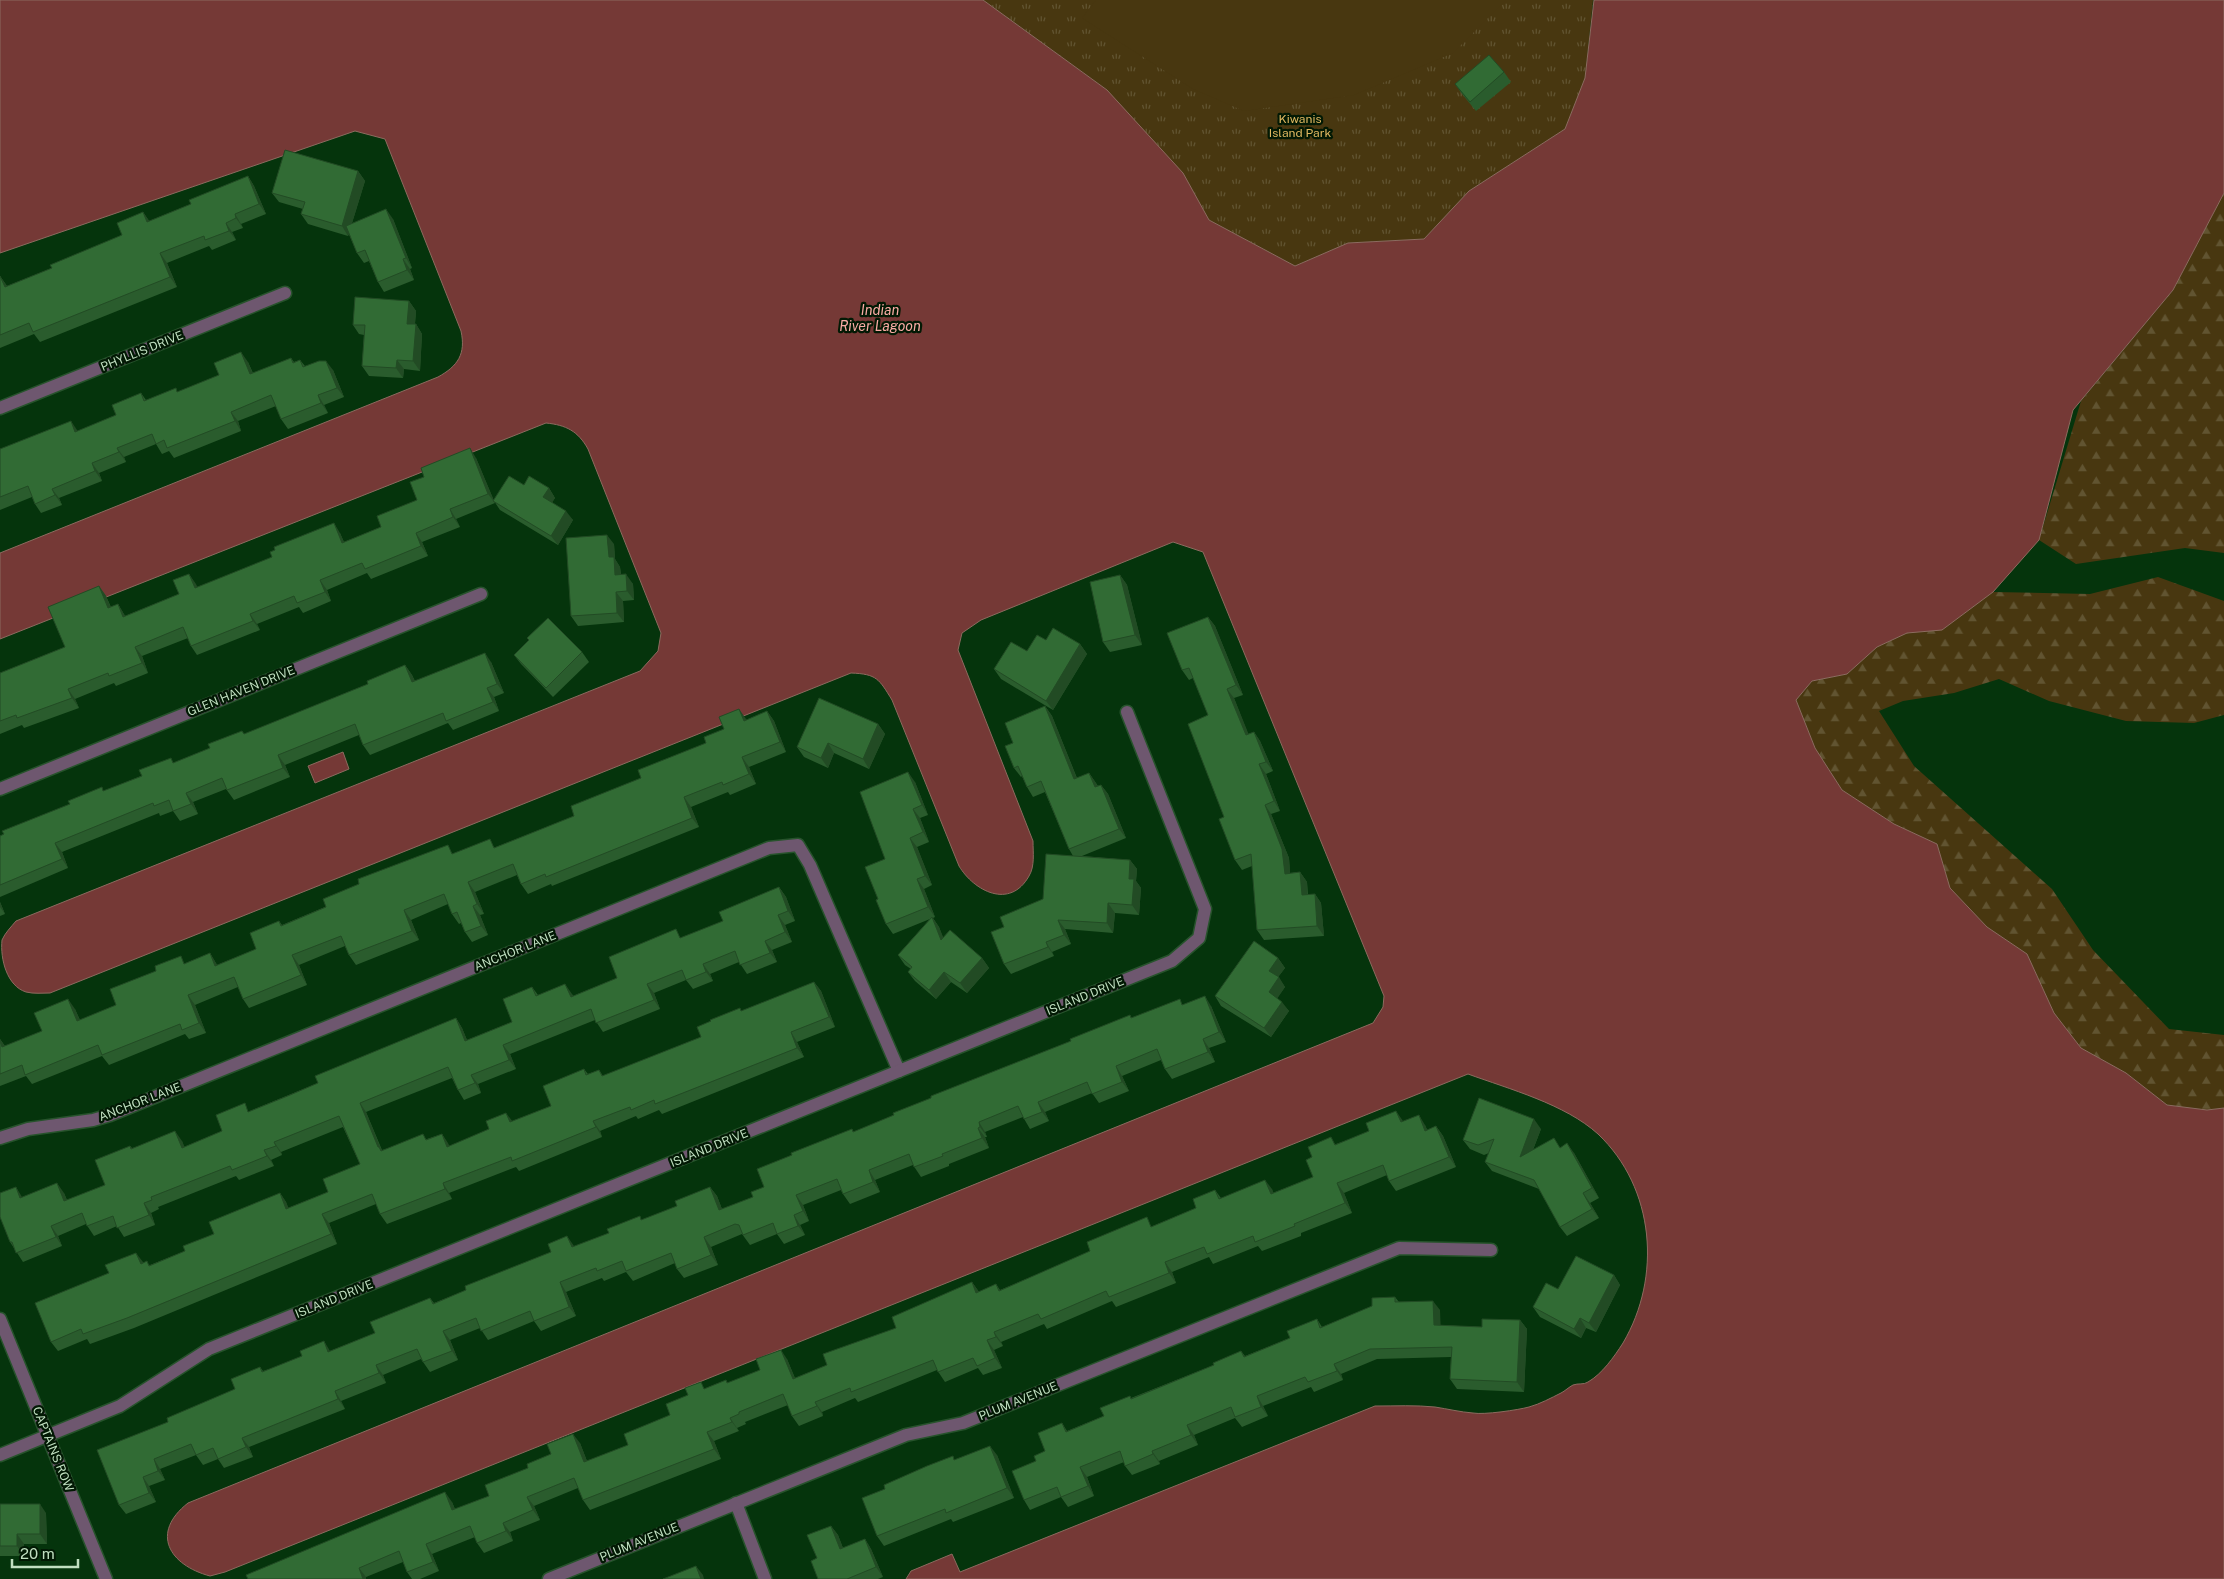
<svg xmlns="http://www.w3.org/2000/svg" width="2224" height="1579" font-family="'Public Sans',sans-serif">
	<defs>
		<pattern id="forest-firs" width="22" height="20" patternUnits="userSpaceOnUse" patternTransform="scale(1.25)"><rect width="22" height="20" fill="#483710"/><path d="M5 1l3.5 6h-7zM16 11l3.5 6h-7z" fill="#615431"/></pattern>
		<pattern id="park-tufts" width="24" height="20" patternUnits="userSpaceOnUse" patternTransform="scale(1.25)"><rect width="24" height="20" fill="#483710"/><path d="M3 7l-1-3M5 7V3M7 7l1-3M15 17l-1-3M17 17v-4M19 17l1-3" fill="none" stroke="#615431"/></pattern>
	</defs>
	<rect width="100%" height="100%" fill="#05340c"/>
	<!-- forest -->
	<g fill="url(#forest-firs)">
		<path d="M2224 193V553L2185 548 2076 564 2039 540 2081 401 2173 290Z"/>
		<path d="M2158 577 2224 601V715L2194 723 2126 721 2049 701 1999 679 1954 693 1903 701 1879 711 1914 766 2052 889 2093 950 2169 1029 2224 1035V1108L2207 1110 2167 1105 2126 1073 2081 1048 2054 1013 2027 954 1987 927 1950 888 1937 844 1894 824 1842 790 1815 748 1796 700 1812 681 1847 674 1877 647 1907 633 1943 629 1993 592 2090 594Z"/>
	</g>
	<!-- park -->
	<path fill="url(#park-tufts)" d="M983 0H1593L1585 78 1565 129 1469 191 1424 239 1348 243 1295 266 1209 220 1107 90Z"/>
	<!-- garden -->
	<path fill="#483710" d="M1096 0H1506L1453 53 1354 95 1244 111 1193 89 1082 18Z"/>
	<!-- water -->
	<g fill="#753936" stroke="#8c6b5f">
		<path d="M0 0H983L1107 90 1183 173 1209 220 1295 266 1348 243 1424 239 1469 191 1565 129 1585 78 1594 0H2224V193L2173 290 2073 410 2039 540 1993 592 1942 630 1907 633 1877 647 1847 674 1812 681 1796 700 1815 748 1842 790 1894 824 1937 844 1950 888 1987 927 2027 954 2054 1013 2081 1048 2126 1073 2167 1105 2207 1110 2224 1108V1579H906L911 1571 952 1554 960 1572 1375 1406C1395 1406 1416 1405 1435 1407 1448 1409 1460 1412 1473 1413 1484 1415 1518 1410 1529 1407 1540 1404 1551 1398 1561 1393 1565 1391 1569 1387 1573 1385 1578 1383 1584 1385 1588 1382 1602 1374 1614 1357 1623 1343 1662 1277 1655 1188 1598 1134 1565 1104 1509 1089 1468 1074L225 1572 210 1576C169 1565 150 1533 188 1503L1373 1023 1383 1007 1384 996 1203 552 1173 542 981 620 962 633 958 650 1033 841C1033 853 1035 866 1029 876 1010 910 974 891 959 866L892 700C879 679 877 674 851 673L50 993C42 993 34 994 26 992 7 986 0 959 2 940 5 933 11 927 16 921L640 671 658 651 661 633 588 449C578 431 566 425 546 423L0 639V553L438 377C458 366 466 354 461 331L385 139 355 131 0 253Z"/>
		<path d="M343 752 349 769 315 783 308 766Z"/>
	</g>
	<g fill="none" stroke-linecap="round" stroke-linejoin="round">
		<!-- minor casing -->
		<g stroke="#27532c" stroke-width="15">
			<g id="minor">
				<path d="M0 408 285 293"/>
				<path d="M0 789 481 594"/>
				<path d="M0 1138 28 1129 93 1120 110 1115 769 848 798 845 810 865 899 1071"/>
				<path d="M0 1319 106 1579"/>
				<path d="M0 1455 120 1406 209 1349 1172 961 1199 938 1205 909 1127 712"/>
				<path d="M736 1503 765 1579"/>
				<path d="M549 1579 906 1435 963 1423 1399 1248 1491 1250"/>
			</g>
		</g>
		<!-- minor -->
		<use href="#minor" stroke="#6e576f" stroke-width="12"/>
	</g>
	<!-- wall -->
	<g fill="#2a5c2d">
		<path d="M1504 72 1511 82 1476 111 1462 94 1455 84Z"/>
		<path d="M358 171 365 181 352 223 393 219 412 268 410 269 414 280 384 292 378 282 369 261 364 263 357 253 349 234 348 236 308 224 301 214 303 209 279 202 272 193Z"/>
		<path d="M248 176 254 186 266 214 241 224 243 228 232 232 236 240 212 250 209 246 167 263 177 287 40 342 34 334 0 348V276L7 286 52 268 122 235 143 212 149 221 191 204Z"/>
		<path d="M409 301 416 311 415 324H416L422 334 420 371 404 369 403 378 369 376 362 366 364 335 359 334 353 325Z"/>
		<path d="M291 358 294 362 300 360 305 366 333 370 344 397 324 405 328 413 288 429 281 419 276 406 238 421 241 431 174 458 169 451 162 454 156 444 124 457 126 462 99 473 102 481 59 498 62 505 41 513 35 504 32 497 0 510V449L78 431 116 415 141 393 146 400 178 392 219 375 248 362 253 373Z"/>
		<path d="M476 458 494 501 524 485 549 488 555 498 552 502 573 520 558 545 500 510 494 501 495 503 456 519 460 527 422 542 428 556 371 579 367 573 327 590 331 601 303 613 299 607 257 624 260 630 197 655 191 646 188 638 142 656 148 673 116 686 114 683 75 699 79 708 24 728 22 725 0 734V673L65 647 99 586 106 596 111 607 118 604 125 616 179 594 189 574 197 587 340 533 344 542 381 527 417 500Z"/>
		<path d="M614 544 615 559 620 567 621 574 633 584 634 600 623 601 624 622 578 626 571 616Z"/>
		<path d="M1120 575 1127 585 1142 645 1110 652 1103 642Z"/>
		<path d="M1208 617 1215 626 1243 695 1234 698 1248 734 1254 732 1260 741 1273 771 1266 774 1280 811 1271 814 1289 858 1290 873 1300 872 1307 882 1308 894H1315L1321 903 1324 936 1264 940 1257 930 1252 866 1242 870 1235 860 1224 817 1208 715 1193 678 1189 680 1182 670Z"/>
		<path d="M1046 640 1080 644 1087 654 1053 710 1001 679 994 669Z"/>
		<path d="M528 641 582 652 589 662 553 697 521 664 514 655Z"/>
		<path d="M491 662 504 693 494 697 499 711 453 730 448 723 370 755 363 745 359 735 285 765 290 777 234 800 226 789 193 802 198 814 180 821 173 811 160 816 159 813 62 852 68 868 0 897V836L104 791 368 684 405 665 412 675 415 681Z"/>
		<path d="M1045 706 1052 716 1077 778 1089 773 1098 786 1101 785 1108 794 1126 838 1082 856 1130 860 1137 869 1136 881 1141 888 1139 915 1115 913 1113 933 1065 929 1071 944 1052 952 1054 956 1011 974 1004 964V927L1043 899 1073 856 1069 849 1045 792 1033 797 1027 787 1022 776 1021 777 1014 768 1013 743Z"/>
		<path d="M739 709 746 720 767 711 774 721 786 752 749 767 756 784 730 795 728 792 691 807 699 827 552 886 551 884 528 894 521 884 517 875 475 892 484 914 480 915 488 935 472 942 465 932 461 923 459 924 452 914 448 904 411 920 419 940 356 965 349 955 345 946 299 965 307 985 249 1008 243 999 238 987 195 1005 206 1033 189 1039 185 1034 109 1065 102 1056 32 1084 26 1076 0 1086V1039L5 1046 42 1031 75 1009 80 1020 116 1005 186 963 210 953 217 965 256 949 279 921 282 925 454 853 496 847 574 816 706 743 724 729Z"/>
		<path d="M878 724 885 734 869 769 834 753 828 768 804 757 797 747Z"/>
		<path d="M915 782 928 815 920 818 929 842 917 847 932 885 924 889 935 917 933 918 939 927 943 938 982 958 989 968 967 993 951 982 936 999 915 981 908 972 911 969 905 965 898 955 930 919 893 934 886 924 878 899 885 859Z"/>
		<path d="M779 887 786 897 795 921 785 925 792 942 772 950 777 962 747 974 739 962 710 974 713 981 693 989 686 980 654 993 660 1009 603 1032 595 1020 510 1054 516 1069 478 1084 481 1093 464 1100 458 1090 452 1078 366 1112 382 1150 427 1139 442 1134 449 1146 551 1106 584 1069 588 1074 599 1070 603 1076 701 1037 742 1011 814 982 821 991 835 1027 797 1042 804 1057 662 1114 659 1110 638 1119 636 1116 600 1131 602 1137 519 1171 516 1167 449 1193 452 1199 387 1224 380 1214 376 1204 329 1223 337 1244 134 1328 90 1344 87 1339 58 1351 51 1342 143 1263 150 1265 185 1251 280 1193 286 1202 288 1208 328 1192 360 1164 343 1127 281 1152 282 1155 271 1160 274 1166 239 1180 236 1176 158 1207 159 1209 151 1213 155 1225 124 1237 117 1226 94 1236 86 1224 58 1236 62 1246 23 1262 10 1242 23 1197 64 1193 67 1200 105 1185 130 1146 132 1148 182 1141 184 1147 222 1131 250 1111 318 1083 456 1018 462 1028 467 1040 512 1022 532 987 538 995 572 994 573 996 617 978 682 938 723 921Z"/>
		<path d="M0 902 5 914 0 916Z"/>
		<path d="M1278 958 1285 968 1278 977 1285 987 1277 998 1289 1011 1271 1037 1221 1006 1215 996Z"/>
		<path d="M1184 1004 1211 1006 1226 1042 1209 1048 1215 1062 1172 1079 1165 1069 1161 1060 1122 1076 1129 1091 1099 1103 1092 1093 1045 1112 1049 1121 1030 1129 1023 1117 985 1132 987 1137H985L989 1148 949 1164V1166L921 1177 913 1165 875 1180 880 1192 850 1204 843 1194 841 1190 803 1205 809 1221 800 1225 805 1235 784 1244 777 1234 750 1245 742 1234 711 1247 718 1265 684 1278 677 1269 675 1263 633 1281 626 1272 604 1281 602 1278 566 1292 576 1316 541 1331 534 1321 488 1340 480 1328 450 1340 458 1360 430 1372 421 1359 383 1375 386 1383 341 1401 345 1409 249 1447 253 1457 224 1468 218 1459 203 1465 196 1455 160 1469 165 1480 149 1486 156 1502 126 1514 119 1505 168 1422 235 1389 260 1367 263 1371 330 1351 375 1333 430 1298 434 1303 677 1206 710 1187 717 1196 722 1209 753 1197 764 1187 792 1155 852 1129 854 1132 894 1115 1071 1041 1130 1015 1132 1018Z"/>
		<path d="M1403 1121 1425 1125 1427 1130 1436 1126 1443 1136 1456 1167 1396 1191 1389 1181 1387 1175 1344 1193 1352 1213 1301 1233V1236L1262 1251 1258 1246 1213 1264 1209 1257 1172 1272 1176 1283 1116 1307 1112 1301 1047 1329 1044 1324 1001 1342 1003 1346 994 1350 1002 1368 983 1375 978 1368 945 1382 937 1370 858 1402 855 1398 822 1412 823 1416 799 1426 792 1416 788 1405 745 1422 746 1424 737 1428 739 1431 714 1441 721 1459 590 1510 583 1500 578 1488 534 1506 540 1520 510 1532 513 1541 484 1553 477 1543 475 1537 432 1554 439 1571 420 1579H412L407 1572 403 1562 366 1577V1579H248L452 1502 455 1509 489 1496 528 1468 580 1443 587 1461 628 1445 670 1415 706 1388 726 1380 728 1383 787 1359 795 1378 827 1365 896 1328 972 1282 979 1292 996 1284 1000 1290 1196 1208 1215 1190 1221 1198 1272 1189 1273 1193 1313 1177 1312 1157 1336 1144Z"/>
		<path d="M1541 1129 1533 1150 1560 1147 1574 1153 1599 1198 1590 1203 1599 1218 1567 1236 1560 1227 1539 1189 1492 1171 1485 1162 1489 1153 1484 1155 1470 1149 1463 1140Z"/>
		<path d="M1614 1275 1620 1285 1596 1332 1586 1328 1581 1338 1540 1317 1533 1307 1558 1289Z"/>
		<path d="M1395 1297 1399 1302 1440 1310V1325L1482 1327 1520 1320 1527 1329 1524 1392 1457 1389 1450 1379 1451 1357 1377 1359 1341 1374 1343 1380 1314 1392 1311 1387 1263 1406 1268 1416 1242 1427 1235 1418 1194 1435 1198 1445 1159 1461 1160 1464 1132 1475 1125 1466 1124 1462 1087 1477 1094 1496 1068 1507 1061 1497 1030 1510 1024 1500 1036 1461 1045 1451 1062 1423 1067 1431 1104 1416 1130 1396 1131 1398 1214 1365 1241 1351 1245 1356 1290 1338 1317 1319 1322 1327Z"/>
		<path d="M997 1455 1014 1498 953 1522 951 1519 884 1546 877 1536 955 1460Z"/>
		<path d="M0 1504 46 1513 47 1544H24V1556H0Z"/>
		<path d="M831 1526 838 1535 843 1548 865 1539 871 1549 883 1577 878 1579H818L817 1558Z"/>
	</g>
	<!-- shaded-wall -->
	<g fill="#224b24">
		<path d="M358 171 365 181 348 236 342 226Z"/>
		<path d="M248 176 254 186 266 214 259 204Z"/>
		<path d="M386 209 393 219 412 268 406 258Z"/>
		<path d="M143 212 150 222H147Z"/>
		<path d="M235 214 241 224 243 228 236 218Z"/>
		<path d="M226 223 232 232 236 240 229 231Z"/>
		<path d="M160 253 167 263 177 287 170 277Z"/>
		<path d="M403 259 410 269 414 280 407 270Z"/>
		<path d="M0 276 7 286 12 297 5 287Z"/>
		<path d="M409 301 416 311 414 334 407 324Z"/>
		<path d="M416 324 422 334 420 371 413 361Z"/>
		<path d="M241 352 248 362 257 384 250 374Z"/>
		<path d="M397 360 404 369 403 378 396 368Z"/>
		<path d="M326 361 333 370 344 397 337 388Z"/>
		<path d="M318 395 324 405 328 413 321 403Z"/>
		<path d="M231 412 238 421 241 431 235 421Z"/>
		<path d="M71 421 77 430 82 442 75 432Z"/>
		<path d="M117 448 124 457 126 462 119 452Z"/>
		<path d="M470 448 476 458 495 503 488 494Z"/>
		<path d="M92 463 99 473 102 481 95 471Z"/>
		<path d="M549 488 555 498 550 506 543 497Z"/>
		<path d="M52 489 59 498 62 505 55 495Z"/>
		<path d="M450 509 456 519 460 527 453 517Z"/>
		<path d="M566 511 573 520 558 545 551 536Z"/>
		<path d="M334 523 340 533 348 552 342 543Z"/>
		<path d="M416 533 422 542 428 556 421 546Z"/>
		<path d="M607 535 614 544 615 559 620 567 622 584 615 575 609 557Z"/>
		<path d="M189 574 196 584 202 597 195 588Z"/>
		<path d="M626 574 633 584 634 600 627 591Z"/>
		<path d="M1120 575 1127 585 1142 645 1135 635Z"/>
		<path d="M320 580 327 590 331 601 325 592Z"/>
		<path d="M99 586 106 596 115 618 108 608Z"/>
		<path d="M616 592 623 601 624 622 617 613Z"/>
		<path d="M118 604 124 614 130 626 123 617Z"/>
		<path d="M250 614 257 624 260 630 253 621Z"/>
		<path d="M1208 617 1215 626 1243 695 1236 685Z"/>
		<path d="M1080 644 1087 654 1053 710 1046 701Z"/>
		<path d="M135 647 142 656 148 673 142 663Z"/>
		<path d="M485 653 491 662 504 693 497 684Z"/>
		<path d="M405 665 412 675 419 691 412 682Z"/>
		<path d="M487 688 494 697 499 711 493 702Z"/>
		<path d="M68 689 75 699 79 708 72 698Z"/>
		<path d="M1227 689 1234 698 1253 745 1246 735Z"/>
		<path d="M1045 706 1052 716 1081 789 1074 779Z"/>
		<path d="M739 709 746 719 751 731 744 721Z"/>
		<path d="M767 711 774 721 786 752 780 742Z"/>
		<path d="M878 724 885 734 869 769 863 759Z"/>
		<path d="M1254 732 1260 741 1273 771 1266 762Z"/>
		<path d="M828 743 834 753 828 768 821 758Z"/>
		<path d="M278 755 285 765 290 777 283 768Z"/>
		<path d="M742 757 749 767 756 784 749 774Z"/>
		<path d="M1259 764 1266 774 1280 811 1274 801Z"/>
		<path d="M908 772 915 782 928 815 922 805Z"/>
		<path d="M1089 773 1096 783 1102 797 1095 787Z"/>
		<path d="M1101 785 1108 794 1126 838 1119 829Z"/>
		<path d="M186 793 193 802 198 814 191 804Z"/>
		<path d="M684 797 691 807 699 827 692 818Z"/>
		<path d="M1265 805 1271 814 1289 858 1291 884 1285 874Z"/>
		<path d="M913 809 920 818 929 842 923 832Z"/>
		<path d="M910 838 917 847 932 885 925 876Z"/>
		<path d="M55 843 62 852 68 868 62 859Z"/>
		<path d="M1130 860 1137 869 1136 881 1141 888 1139 915 1132 905 1129 879Z"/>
		<path d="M1300 872 1307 882 1308 904 1302 895Z"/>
		<path d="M917 879 924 889 935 917 928 907Z"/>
		<path d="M468 882 475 892 484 914 477 904Z"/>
		<path d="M779 887 786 897 795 921 788 911Z"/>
		<path d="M1315 894 1321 903 1324 936 1317 926Z"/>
		<path d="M0 902 5 914 0 907Z"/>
		<path d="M1108 903 1115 913 1113 933 1107 923Z"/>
		<path d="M473 906 480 915 488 935 481 926Z"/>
		<path d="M404 910 411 920 419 940 412 931Z"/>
		<path d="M778 915 785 925 792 942 785 932Z"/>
		<path d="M932 917 939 927 948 949 941 940Z"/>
		<path d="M1058 920 1065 929 1071 944 1064 935Z"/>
		<path d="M765 941 772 950 777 962 770 953Z"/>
		<path d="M1046 942 1052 952 1054 956 1048 947Z"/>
		<path d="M210 953 216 963 222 975 215 966Z"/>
		<path d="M292 955 299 965 307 985 301 975Z"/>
		<path d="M982 958 989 968 967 993 960 983Z"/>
		<path d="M1278 958 1285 968 1276 980 1269 971Z"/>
		<path d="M703 964 710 974 713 981 706 972Z"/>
		<path d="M944 972 951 982 936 999 929 990Z"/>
		<path d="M1279 977 1285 987 1275 1002 1269 992Z"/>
		<path d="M814 982 821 991 835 1027 829 1017Z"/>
		<path d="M565 984 572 994 577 1007 571 997Z"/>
		<path d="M647 984 654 993 660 1009 654 1000Z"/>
		<path d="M188 995 195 1005 206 1033 199 1023Z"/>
		<path d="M1205 996 1211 1006 1226 1042 1219 1032Z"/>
		<path d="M68 999 75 1009 84 1030 77 1021Z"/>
		<path d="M1282 1002 1289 1011 1271 1037 1264 1028Z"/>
		<path d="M456 1018 462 1028 471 1050 465 1041Z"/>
		<path d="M791 1032 797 1042 804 1057 797 1048Z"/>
		<path d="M0 1039 4 1045 9 1057 2 1047 0 1041Z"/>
		<path d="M1203 1039 1209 1048 1215 1062 1208 1052Z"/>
		<path d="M503 1045 510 1054 516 1069 509 1060Z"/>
		<path d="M1116 1066 1122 1076 1129 1091 1122 1082Z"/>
		<path d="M471 1075 478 1084 481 1093 475 1083Z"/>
		<path d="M1038 1102 1045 1112 1049 1121 1042 1112Z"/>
		<path d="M360 1103 366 1112 381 1149 386 1156 378 1147Z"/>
		<path d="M1396 1111 1403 1121 1408 1132 1401 1122Z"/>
		<path d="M506 1113 513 1122H510Z"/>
		<path d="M1419 1115 1425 1125 1432 1140 1425 1131Z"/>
		<path d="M1534 1119 1541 1129 1526 1167 1520 1157Z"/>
		<path d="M593 1121 600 1131 602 1137 596 1127Z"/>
		<path d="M979 1122 985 1132 987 1137 980 1127Z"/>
		<path d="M1436 1126 1443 1136 1456 1167 1449 1157Z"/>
		<path d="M978 1128 985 1137 989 1148 982 1138Z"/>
		<path d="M175 1131 182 1141 189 1157 182 1148Z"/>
		<path d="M442 1134 448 1143 454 1156 447 1147Z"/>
		<path d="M274 1142 281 1152 282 1155 276 1146Z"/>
		<path d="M1567 1143 1574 1153 1599 1198 1592 1188Z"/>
		<path d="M264 1150 271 1160 274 1166 267 1156Z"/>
		<path d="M869 1170 875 1180 880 1192 873 1182Z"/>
		<path d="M1265 1180 1272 1189 1278 1204 1271 1194Z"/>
		<path d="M57 1183 64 1193 71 1211 64 1201Z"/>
		<path d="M443 1183 449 1193 452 1199 445 1189Z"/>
		<path d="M1337 1183 1344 1193 1352 1213 1345 1203Z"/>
		<path d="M16 1187 22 1197 20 1198Z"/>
		<path d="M710 1187 717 1196 726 1220 719 1210Z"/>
		<path d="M280 1193 286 1202 293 1218 286 1209Z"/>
		<path d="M1583 1193 1590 1203 1599 1218 1592 1209Z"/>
		<path d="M796 1195 803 1205 809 1221 803 1211Z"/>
		<path d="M144 1203 151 1213 155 1225 149 1215Z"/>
		<path d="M322 1214 329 1223 337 1244 331 1234Z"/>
		<path d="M794 1215 800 1225 805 1235 798 1226Z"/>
		<path d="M51 1226 58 1236 62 1246 56 1237Z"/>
		<path d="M567 1236 574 1246 579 1257 572 1247Z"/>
		<path d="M704 1237 711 1247 718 1265 711 1255Z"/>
		<path d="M136 1253 143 1262 147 1274 141 1264Z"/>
		<path d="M1165 1262 1172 1272 1176 1283 1169 1273Z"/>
		<path d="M1614 1275 1620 1285 1596 1332 1589 1323Z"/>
		<path d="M560 1282 566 1292 576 1316 569 1307Z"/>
		<path d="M972 1282 979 1292 976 1293Z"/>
		<path d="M1433 1301 1440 1310 1441 1335 1434 1325Z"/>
		<path d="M1580 1318 1586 1328 1581 1338 1574 1329Z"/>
		<path d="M1520 1320 1527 1329 1524 1392 1517 1382Z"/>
		<path d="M443 1331 450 1340 458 1360 452 1351Z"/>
		<path d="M994 1332 1001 1342 1003 1346 996 1337Z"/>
		<path d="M987 1340 994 1350 1002 1368 995 1358Z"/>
		<path d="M324 1341 330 1351 328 1352Z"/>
		<path d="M781 1350 787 1359 799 1389 793 1379Z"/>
		<path d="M1334 1364 1341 1374 1343 1380 1337 1371Z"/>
		<path d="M376 1365 383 1375 386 1383 379 1373Z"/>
		<path d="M335 1391 341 1401 345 1409 338 1399Z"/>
		<path d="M1257 1396 1263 1406 1268 1416 1261 1407Z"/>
		<path d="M815 1402 822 1412 823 1416 817 1406Z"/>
		<path d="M730 1418 737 1428 739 1431 732 1422Z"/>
		<path d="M1187 1425 1194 1435 1198 1445 1191 1435Z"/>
		<path d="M707 1432 714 1441 721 1459 714 1449Z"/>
		<path d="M573 1434 580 1443 591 1472 584 1462Z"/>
		<path d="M242 1438 249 1447 253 1457 246 1447Z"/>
		<path d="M990 1446 997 1455 1014 1498 1007 1488Z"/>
		<path d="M1152 1451 1159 1461 1160 1464 1153 1454Z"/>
		<path d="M154 1459 160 1469 165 1480 158 1471Z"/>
		<path d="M1080 1467 1087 1477 1094 1496 1088 1486Z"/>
		<path d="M143 1477 149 1486 156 1502 149 1493Z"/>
		<path d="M445 1492 452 1502 459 1520 452 1510Z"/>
		<path d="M527 1497 534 1506 540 1520 533 1510Z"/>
		<path d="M40 1504 46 1513 47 1544 40 1534Z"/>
		<path d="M503 1523 510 1532 513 1541 506 1531Z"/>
		<path d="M831 1526 838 1535 847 1559 840 1549Z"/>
		<path d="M17 1534 24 1544V1556L17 1546Z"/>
		<path d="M865 1539 871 1549 883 1577 876 1567Z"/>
		<path d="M426 1544 432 1554 439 1571 433 1562Z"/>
		<path d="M696 1566 703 1575 704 1579H701Z"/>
		<path d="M359 1568 366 1577V1579H363Z"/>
	</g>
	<!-- building -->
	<g fill="#316b34" stroke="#224b24">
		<path d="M1489 55 1504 72 1470 102 1455 84Z"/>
		<path d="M285 150 358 171 342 226 301 214 305 202 272 193Z"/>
		<path d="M248 176 259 204 235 214 236 218 226 223 229 231 205 240 204 236 160 253 170 277 33 332 29 323 0 335V276L5 287 52 268 50 265 122 235 117 223 143 212 147 222 191 204 189 200Z"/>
		<path d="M386 209 406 258 403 259 407 270 378 282 365 250 357 253 346 226Z"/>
		<path d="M355 297 409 301 407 324H416L413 361 397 360 396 368 362 366 365 325H353Z"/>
		<path d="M241 352 250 374 291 358 293 363 300 360 303 367 319 361H326L337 388 318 395 321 403 281 419 271 395 231 412 235 421 167 448 164 440 156 444 152 434 117 448 119 452 92 463 95 471 52 489 55 495 35 504 28 486 0 497V449L71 421 75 432 116 415 112 405 141 393 144 401 176 388 177 392 219 375 214 363Z"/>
		<path d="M470 448 488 494 450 509 453 517 416 533 421 546 365 569 362 563 320 580 325 592 297 603 294 596 250 614 253 621 191 646 183 627 135 647 142 663 109 676 108 673 68 689 72 698 17 718 16 715 0 721V673L65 647 48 607 99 586 108 608 118 604 123 617 179 594 173 580 189 574 195 588 272 557 270 552 275 550 274 547 334 523 342 543 381 527 377 516 417 500 410 482 424 477 421 468Z"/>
		<path d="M509 476 524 485 529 476 549 488 543 497 566 511 551 536 493 501Z"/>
		<path d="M607 535 609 557H614L615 575 626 574 627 591 616 592 617 613 571 616 566 538Z"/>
		<path d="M1120 575 1135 635 1103 642 1090 582Z"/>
		<path d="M1208 617 1236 685 1227 689 1246 735 1254 732 1266 762 1259 764 1274 801 1265 805 1282 849 1285 874 1300 872 1302 895 1315 894 1317 926 1257 930 1251 854 1235 860 1219 819 1224 817 1188 724 1208 715 1189 668 1182 670 1167 633Z"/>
		<path d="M548 618 582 652 546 688 514 655 529 640 527 638Z"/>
		<path d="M1053 628 1080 644 1046 701 994 669 1011 642 1027 651 1037 635 1046 640Z"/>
		<path d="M485 653 497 684 487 688 493 702 446 721 443 713 363 745 355 724 278 755 283 768 227 790 222 778 186 793 191 804 173 811 169 800 154 806 153 803 55 843 62 859 0 885V836L4 834 2 831 70 804 68 801 102 787 103 791 142 776 139 770 171 758 173 763 210 748 208 744 242 731 244 734 368 684 367 681 405 665 412 682Z"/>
		<path d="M819 698 878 724 863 759 828 743 821 758 797 747Z"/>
		<path d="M1045 706 1074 779 1089 773 1095 787 1101 785 1119 829 1069 849 1041 781 1027 787 1018 766 1014 768 1005 746 1013 743 1005 723Z"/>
		<path d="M739 709 744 721 767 711 780 742 742 757 749 774 723 785 722 782 684 797 692 818 546 877 545 874 521 884 513 864 468 882 477 904 473 906 481 926 465 932 457 912 452 914 444 894 404 910 412 931 349 955 341 936 292 955 301 975 243 999 234 977 188 995 199 1023 182 1030 180 1024 102 1055 98 1045 25 1075 22 1065 0 1074V1041L2 1047 42 1031 34 1013 68 999 77 1021 116 1005 110 989 156 971 155 966 181 956 184 964 210 953 215 966 256 949 250 933 279 921 281 926 326 907 323 899 359 884 358 879 448 845 452 854 490 839 494 848 574 816 571 806 641 778 638 770 706 743 704 737 724 729 719 717Z"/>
		<path d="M908 772 922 805 913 809 923 832 910 838 925 876 917 879 928 907 886 924 876 900 878 899 865 867 885 859 860 792Z"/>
		<path d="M1046 854 1130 860 1129 879H1134L1132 905 1108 903 1107 923 1058 920 1064 935 1046 942 1048 947 1004 964 991 932 1004 927 1000 917 1043 899Z"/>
		<path d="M779 887 788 911 778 915 785 932 765 941 770 953 740 965 735 951 703 964 706 972 686 980 682 970 647 984 654 1000 596 1023 591 1009 503 1045 509 1060 471 1075 475 1083 458 1090 448 1067 360 1103 378 1147H379L381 1151 423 1134 426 1140 442 1134 447 1147 489 1129 486 1121 506 1113 510 1122 551 1106 543 1086 584 1069 586 1075 599 1070 602 1076 701 1037 697 1027 711 1021 710 1020 740 1008 741 1011 814 982 829 1017 791 1032 797 1048 655 1104 654 1100 631 1110 630 1107 593 1121 596 1127 512 1161 511 1157 443 1183 445 1189 380 1214 372 1194 322 1214 331 1234 127 1318 83 1334 81 1329 51 1342 35 1303 109 1273 105 1265 136 1253 141 1264 147 1261 149 1266 185 1251 183 1246 214 1234 209 1222 280 1193 286 1209 328 1192 323 1179 360 1164 339 1116 274 1142 276 1146 264 1150 267 1156 232 1170 230 1166 151 1197 152 1200 144 1203 149 1215 117 1228 113 1216 87 1226 82 1213 51 1226 56 1237 16 1253 12 1242H10L0 1217V1193L16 1187 20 1198 57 1183 64 1201 105 1185 95 1160 130 1146 131 1149 175 1131 182 1148 222 1131 216 1115 245 1103 248 1112 290 1095 318 1083 315 1076 456 1018 465 1041 512 1022 503 999 532 987 536 996 565 984 571 997 617 978 609 957 676 929 680 938 723 921 719 912Z"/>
		<path d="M932 917 941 940 950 930 982 958 960 983 944 972 929 990 908 972 912 967 898 955Z"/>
		<path d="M1254 941 1278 958 1269 971 1279 977 1269 992 1282 1002 1264 1028 1215 996Z"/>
		<path d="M1205 996 1219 1032 1203 1039 1208 1052 1165 1069 1157 1049 1116 1066 1122 1082 1092 1094 1087 1082 1038 1102 1042 1112 1024 1119 1018 1106 979 1122 980 1127 978 1128 982 1138 942 1154 943 1156 914 1167 909 1154 869 1170 873 1182 843 1194 837 1179 796 1195 803 1211 794 1215 798 1226 777 1234 773 1223 743 1235 739 1225 735 1224 704 1237 711 1255 677 1269 671 1253 626 1271 622 1261 597 1271 596 1268 560 1282 569 1307 534 1321 530 1311 481 1331 476 1318 443 1331 452 1351 423 1362 417 1349 376 1365 379 1373 335 1391 338 1399 242 1438 246 1447 218 1459 213 1448 196 1455 191 1444 154 1459 158 1471 143 1477 149 1493 119 1505 97 1450 168 1422 167 1418 235 1389 231 1379 260 1367 262 1372 302 1356 300 1351 324 1341 328 1352 375 1333 370 1322 430 1298 433 1304 466 1290 465 1286 551 1252 548 1244 567 1236 572 1247 609 1233 607 1229 640 1216 641 1220 677 1206 675 1201 710 1187 719 1210 753 1197 751 1192 764 1187 757 1169 792 1155 791 1153 852 1129 853 1132 894 1115 893 1113 931 1098V1096L1071 1041 1070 1039 1130 1015 1131 1018 1180 999 1182 1005Z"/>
		<path d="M1479 1098 1534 1119 1520 1157 1554 1138 1560 1148 1567 1143 1592 1188 1583 1193 1592 1209 1560 1227 1534 1180 1485 1162 1494 1139 1478 1145 1463 1140Z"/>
		<path d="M1396 1111 1401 1122 1419 1115 1425 1131 1436 1126 1449 1157 1389 1181 1383 1165 1337 1183 1345 1203 1294 1224 1295 1226 1255 1242 1253 1236 1207 1254 1204 1247 1165 1262 1169 1273 1109 1297 1106 1291 1041 1319 1038 1314 994 1332 996 1337 987 1340 995 1358 977 1366 973 1358 938 1372 933 1360 851 1392 850 1388 815 1402 817 1406 792 1416 783 1394 739 1412V1414L730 1418 732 1422 707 1432 714 1449 583 1500 574 1478 527 1497 533 1510 503 1523 506 1531 477 1543 470 1526 426 1544 433 1562 407 1572 399 1551 359 1568 363 1579H248L246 1575 445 1492 452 1510 489 1496 485 1485 528 1468 527 1464 551 1454 547 1444 573 1434 584 1462 628 1445 624 1434 670 1415 666 1404 688 1395 685 1388 701 1382 704 1389 726 1380 727 1383 760 1370 756 1359 781 1350 793 1379 827 1365 823 1354 896 1328 892 1317 972 1282 976 1293 996 1284 999 1291 1090 1251 1087 1242 1147 1217 1151 1227 1196 1208 1193 1199 1215 1190 1219 1199 1265 1180 1271 1194 1313 1177 1306 1160 1312 1157 1308 1147 1331 1137 1335 1145 1369 1131 1366 1123Z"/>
		<path d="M1576 1256 1614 1275 1589 1323 1580 1318 1574 1329 1533 1307 1546 1283 1558 1289Z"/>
		<path d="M1395 1297V1302L1433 1301 1434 1325 1482 1327V1319L1520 1320 1517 1382 1450 1379 1452 1347 1370 1349 1334 1364 1337 1371 1308 1382 1305 1377 1257 1396 1261 1407 1235 1417 1231 1407 1187 1425 1191 1435 1152 1451 1153 1454 1125 1466 1120 1451 1080 1467 1088 1486 1061 1497 1057 1487 1024 1500 1012 1471 1036 1461 1034 1456 1045 1451 1038 1433 1062 1423 1066 1432 1104 1416 1100 1408 1130 1396 1131 1399 1214 1365 1213 1363 1241 1351 1244 1357 1290 1338 1287 1331 1317 1319 1320 1328 1372 1306V1298Z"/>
		<path d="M990 1446 1007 1488 946 1513 945 1509 877 1536 862 1498 885 1489 884 1485 927 1466 953 1456 954 1460Z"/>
		<path d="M0 1504H40V1534H17V1546H0Z"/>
		<path d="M831 1526 840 1549 865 1539 876 1567 847 1579H818L811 1561 817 1558 807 1535Z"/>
		<path d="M696 1566 701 1579H663Z"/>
	</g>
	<g text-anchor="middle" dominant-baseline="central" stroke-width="4.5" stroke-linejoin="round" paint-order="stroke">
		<!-- park labels -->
		<g font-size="12" fill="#e0b861" stroke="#021904">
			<text x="1300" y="119">Kiwanis<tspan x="1300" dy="14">Island Park</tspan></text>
		</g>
		<!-- street labels -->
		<g font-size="12" fill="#c0dfc0" stroke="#021904">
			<text transform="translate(142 351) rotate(-22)">PHYLLIS DRIVE</text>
			<text transform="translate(241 691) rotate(-22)">GLEN HAVEN DRIVE</text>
			<text transform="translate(515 951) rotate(-22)">ANCHOR LANE</text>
			<text transform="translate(1085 996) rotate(-22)">ISLAND DRIVE</text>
			<text transform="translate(140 1102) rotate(-21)">ANCHOR LANE</text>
			<text transform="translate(709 1148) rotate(-22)">ISLAND DRIVE</text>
			<text transform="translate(334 1299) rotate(-22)">ISLAND DRIVE</text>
			<text transform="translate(1018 1401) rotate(-22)">PLUM AVENUE</text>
			<text transform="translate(53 1449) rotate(68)">CAPTAINS ROW</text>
			<text transform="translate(639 1542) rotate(-22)">PLUM AVENUE</text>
		</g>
		<!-- water labels -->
		<g font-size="14" font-style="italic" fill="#f9aba4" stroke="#021904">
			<text x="880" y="310">Indian<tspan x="880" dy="16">River Lagoon</tspan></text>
		</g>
	</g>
	<!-- scale -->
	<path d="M12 1559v8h66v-8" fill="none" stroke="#c0dfc0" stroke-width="2.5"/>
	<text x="20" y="1559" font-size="15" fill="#c0dfc0" stroke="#021904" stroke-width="4" paint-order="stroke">20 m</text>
</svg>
